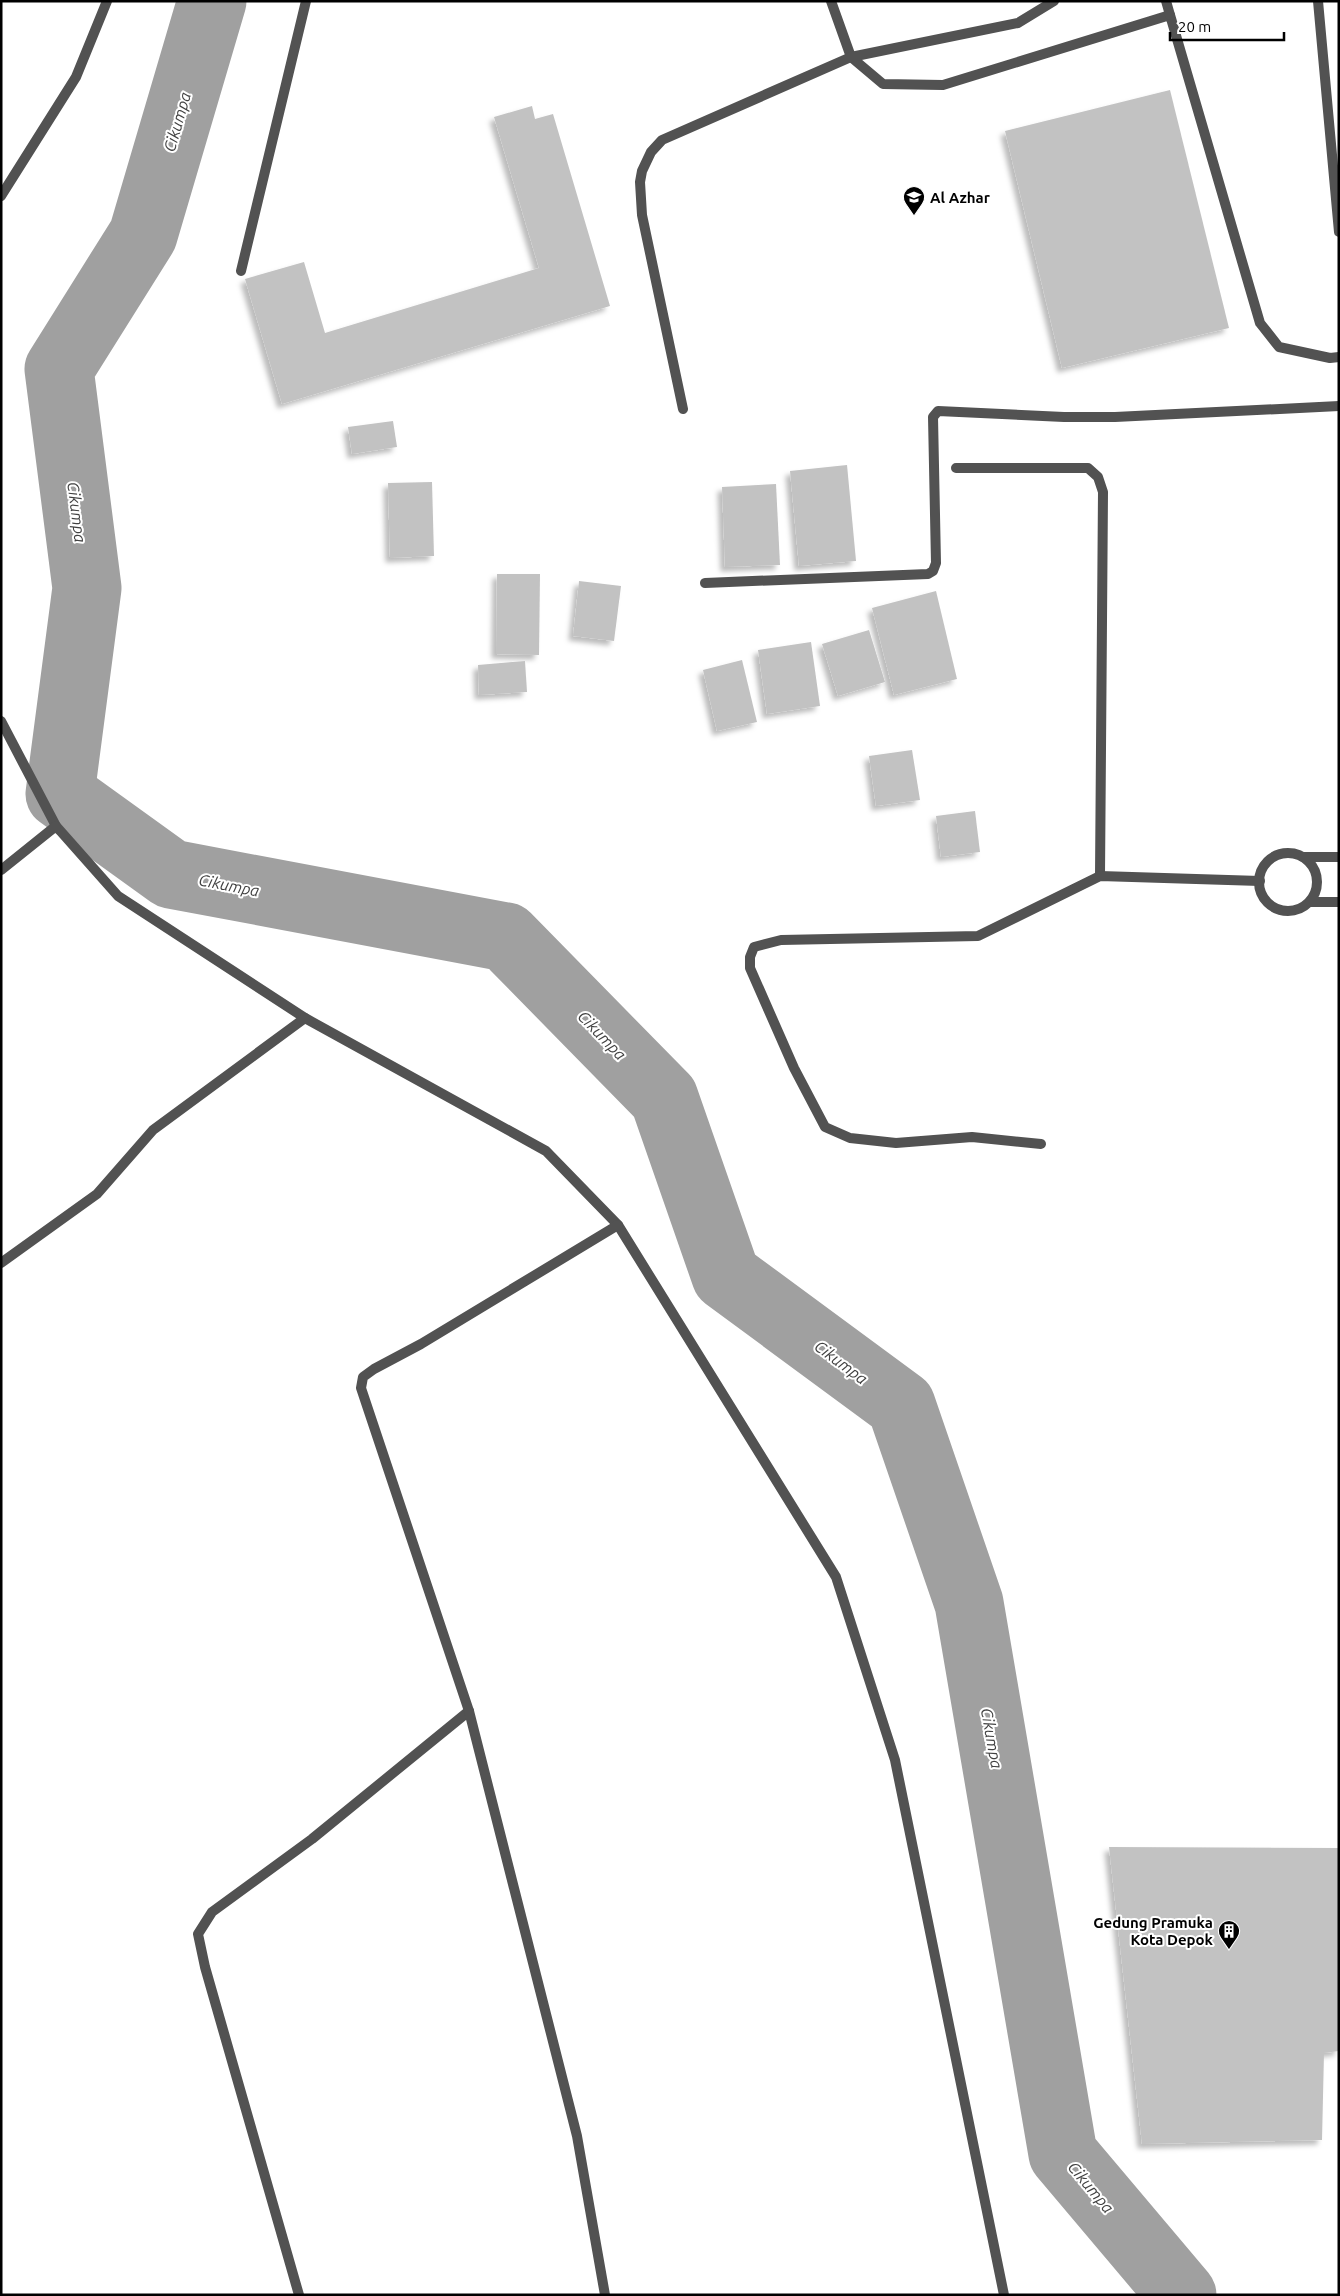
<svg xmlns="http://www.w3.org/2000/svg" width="1340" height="2296" font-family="Ubuntu,sans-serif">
	<defs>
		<filter id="shadow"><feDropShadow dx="-4.5" dy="4.5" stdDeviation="2.5" flood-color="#0004"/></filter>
	</defs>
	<rect width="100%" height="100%" fill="#fff"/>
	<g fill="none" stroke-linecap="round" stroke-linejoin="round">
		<!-- river -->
		<path stroke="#a0a0a0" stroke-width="69" d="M212 1 143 235 59 369 87 588 60 794 171 874 506 937 664 1098 726 1276 901 1405 969 1603 1063 2154 1182 2295"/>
	</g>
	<!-- building -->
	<g fill="#c2c2c2" filter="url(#shadow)">
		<path d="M1170 90 1229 328 1062 368 1005 131Z"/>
		<path d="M532 106 535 119 553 114 610 306 282 404 245 279 304 262 325 333 539 268 494 117Z"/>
		<path d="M393 421 397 447 352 454 348 427Z"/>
		<path d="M847 465 856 561 799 566 790 471Z"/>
		<path d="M432 482 434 556 390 558 388 483Z"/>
		<path d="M776 484 780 565 725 567 722 487Z"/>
		<path d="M497 574H540L539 655 496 654Z"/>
		<path d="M579 581 621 586 614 641 573 636Z"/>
		<path d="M936 591 957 679 894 695 872 608Z"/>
		<path d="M869 630 885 682 838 696 822 644Z"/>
		<path d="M811 642 820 706 767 714 758 650Z"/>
		<path d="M742 660 757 722 717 731 703 670Z"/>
		<path d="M525 661 527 692 479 695 478 665Z"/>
		<path d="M912 750 920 800 876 806 869 756Z"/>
		<path d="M975 811 980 852 941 857 936 816Z"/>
		<path d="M1109 1847 1339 1848V2051L1324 2053 1322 2140 1142 2144Z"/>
	</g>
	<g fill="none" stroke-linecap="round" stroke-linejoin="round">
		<!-- lane -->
		<g stroke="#525252" stroke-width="10">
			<path d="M831 1 851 57 883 84 943 85 1170 15 1260 323 1279 347 1330 358 1339 357"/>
			<path d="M1166 1 1170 15"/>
			<path d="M1318 1 1339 232"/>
			<path d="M241 271 306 1"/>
			<path d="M683 409 642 215 640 182 642 171 651 152 662 140 851 57 1018 23 1054 1"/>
		</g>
		<!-- street -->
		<g stroke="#525252" stroke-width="10">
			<path d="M1 196 76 77 107 1"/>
			<path d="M956 468H1088L1098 477 1103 492 1100 876"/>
			<path d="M705 583 928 574 933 571 936 563 933 417 938 411 1064 417H1115L1339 406"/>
			<path d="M1 721 56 826 118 896 305 1018 546 1151 618 1225 836 1577 895 1760 1004 2295"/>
			<circle cx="1288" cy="882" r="29"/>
			<path d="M1303 857H1339"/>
			<path d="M1 870 56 826"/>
			<path d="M1310 902H1339"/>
			<path d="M1041 1144 972 1137 896 1143 850 1138 825 1127 794 1068 750 968V957L754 947 781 940 978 936 1100 876 1260 881"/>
			<path d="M1 1263 97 1194 153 1130 305 1018"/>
			<path d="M299 2295 205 1967 198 1934 212 1912 312 1839 469 1711"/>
			<path d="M605 2295 577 2136 469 1711 361 1388 363 1377 374 1369 421 1344 618 1225"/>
		</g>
	</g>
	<!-- icons -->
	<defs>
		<g id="school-pin" transform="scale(1.125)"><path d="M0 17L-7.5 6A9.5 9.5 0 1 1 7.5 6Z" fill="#000" stroke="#fff"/><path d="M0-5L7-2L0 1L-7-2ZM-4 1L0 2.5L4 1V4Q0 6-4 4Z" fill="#fff"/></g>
		<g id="building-pin" transform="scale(1.125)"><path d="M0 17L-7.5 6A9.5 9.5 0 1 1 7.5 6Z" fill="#000" stroke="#fff"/><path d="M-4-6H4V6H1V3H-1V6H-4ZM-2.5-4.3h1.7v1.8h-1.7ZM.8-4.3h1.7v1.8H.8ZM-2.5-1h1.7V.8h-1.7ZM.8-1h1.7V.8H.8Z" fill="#fff"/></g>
	</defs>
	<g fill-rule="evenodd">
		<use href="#school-pin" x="914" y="197"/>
		<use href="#building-pin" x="1229" y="1931"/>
	</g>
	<g text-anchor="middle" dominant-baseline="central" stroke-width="4" stroke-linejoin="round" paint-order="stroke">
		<!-- poi labels -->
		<g font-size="15" font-weight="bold" fill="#000" stroke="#fff" text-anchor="start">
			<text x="930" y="197">Al Azhar</text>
			<text x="1213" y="1922" text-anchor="end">Gedung Pramuka<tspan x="1213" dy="17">Kota Depok</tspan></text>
		</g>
		<!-- water labels -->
		<g font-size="16" font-style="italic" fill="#414141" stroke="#fff">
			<text transform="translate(177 122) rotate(-74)">Cikumpa</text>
			<text transform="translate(77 512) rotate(83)">Cikumpa</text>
			<text transform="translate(229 885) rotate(11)">Cikumpa</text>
			<text transform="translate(602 1035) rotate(46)">Cikumpa</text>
			<text transform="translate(841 1362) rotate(37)">Cikumpa</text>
			<text transform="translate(992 1738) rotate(80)">Cikumpa</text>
			<text transform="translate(1091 2187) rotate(50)">Cikumpa</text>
		</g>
	</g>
	<!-- border -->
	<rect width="1340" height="2296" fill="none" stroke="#000000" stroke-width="5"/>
	<!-- scale -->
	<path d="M1170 32v8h114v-8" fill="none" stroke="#000000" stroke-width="2.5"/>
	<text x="1178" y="32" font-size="15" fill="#000000" stroke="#ffffff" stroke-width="4" paint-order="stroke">20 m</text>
</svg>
